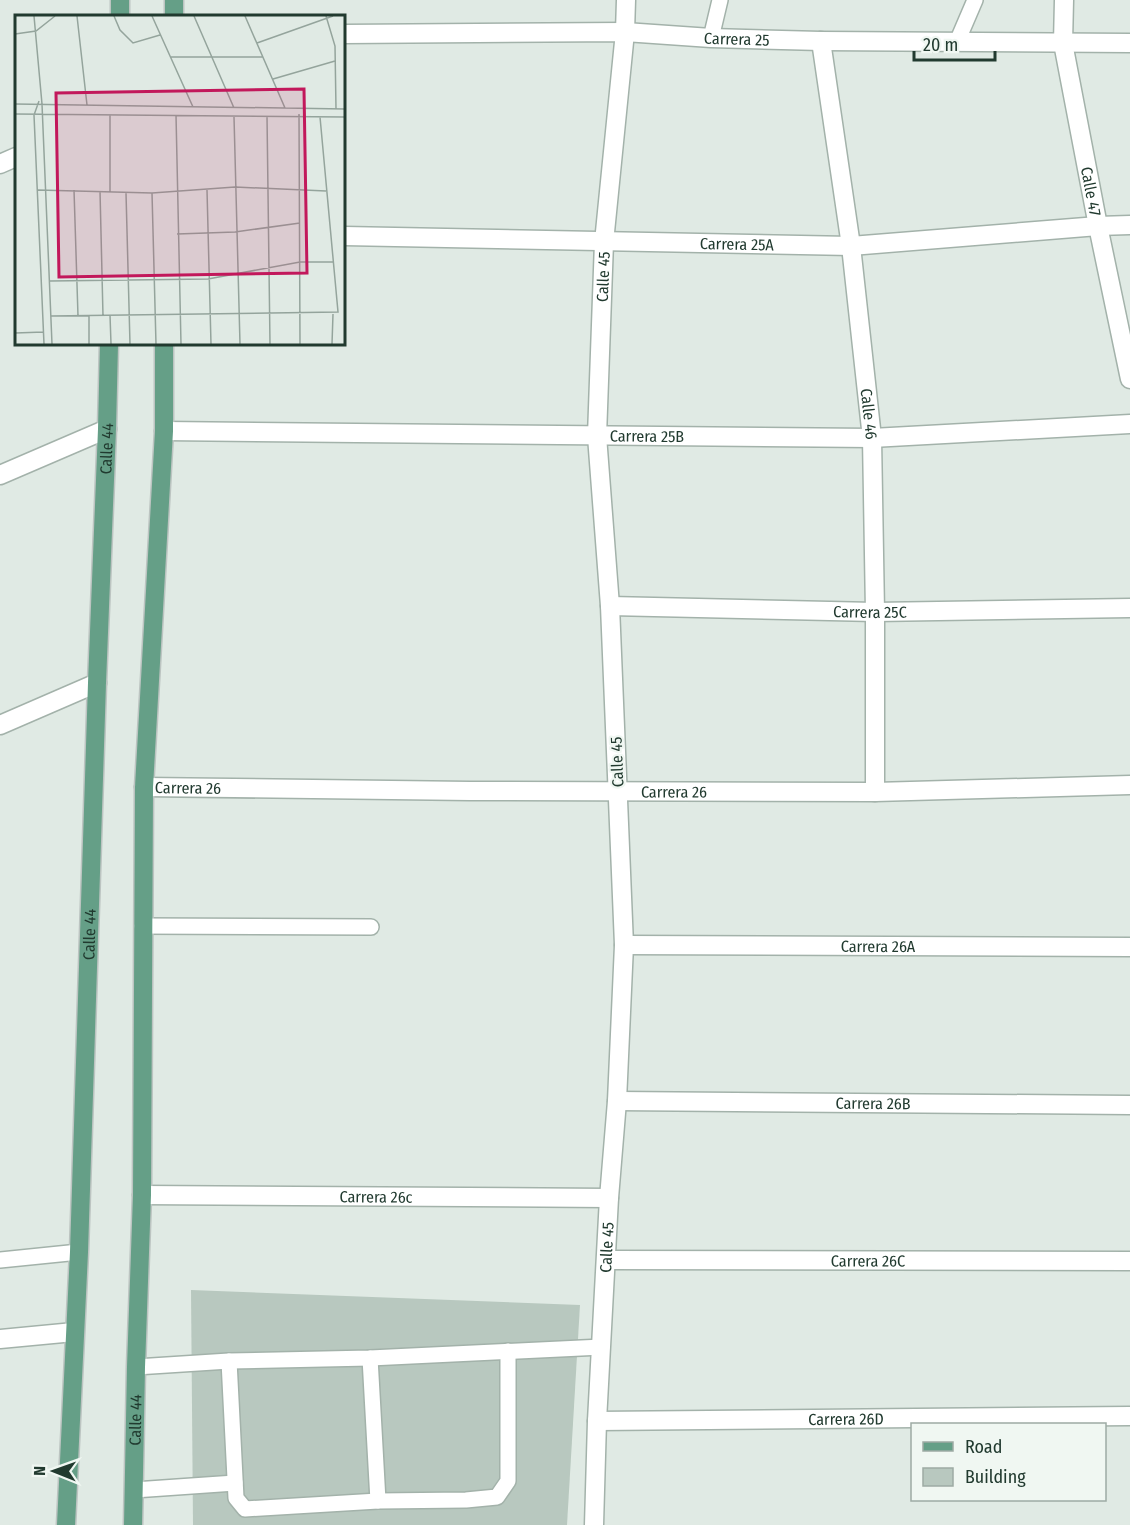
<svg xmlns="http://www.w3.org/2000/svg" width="1130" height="1525" font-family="'Fira Sans Condensed',sans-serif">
	<rect width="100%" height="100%" fill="#e0eae4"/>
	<!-- building -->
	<path fill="#b8c8bf" d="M191 1290 580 1305 567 1525H193Z"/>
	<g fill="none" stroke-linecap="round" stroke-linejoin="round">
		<!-- service casing -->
		<g stroke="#a3b2aa" stroke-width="18">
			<g id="service">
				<path d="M711 38 720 0"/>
				<path d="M957 42 975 0"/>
				<path d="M142 926 371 927"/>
				<path d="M0 1260 79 1252"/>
				<path d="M370 1358 378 1501"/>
				<path d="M229 1361 236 1498 245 1509 378 1501 466 1500 497 1497 508 1481V1351"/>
				<path d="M136 1367 229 1361 370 1358 602 1347"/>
				<path d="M134 1490 235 1483"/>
			</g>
		</g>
		<!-- minor casing -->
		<g stroke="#a3b2aa" stroke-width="21">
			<g id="minor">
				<path id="s1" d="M1064 0 1063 43 1098 226 1130 379"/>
				<path id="s2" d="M344 34 625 32 711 38 821 41 1130 43"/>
				<path id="s3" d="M821 41 851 246 872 438 875 612V792"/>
				<path d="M0 164 16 157"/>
				<path id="s4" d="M344 236 851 246 1098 226 1130 225"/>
				<path id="s5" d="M164 431 872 438 1130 424"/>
				<path d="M0 475 107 429"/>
				<path id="s6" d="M610 606 875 612 1130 608"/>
				<path d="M0 725 97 683"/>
				<path id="s7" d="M144 787 470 791 875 792 1130 785"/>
				<path id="s8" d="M624 945 1130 947"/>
				<path id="s9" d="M617 1101 1130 1105"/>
				<path id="s10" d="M142 1195 609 1198"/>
				<path id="s11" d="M607 1260 1130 1261"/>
				<path d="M0 1339 74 1332"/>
				<path id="s12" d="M597 1421 1130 1416"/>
				<path id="s13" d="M594 1525 597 1421 609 1198 617 1101 624 945 610 606 597 436 604 242 625 32 626 0"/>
			</g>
		</g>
		<!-- primary casing -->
		<g stroke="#bcc4c1" stroke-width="21">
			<g id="primary">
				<path d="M174 0V16"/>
				<path d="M120 16V0"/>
				<path id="s14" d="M66 1525 79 1252 97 683 107 429 109 344"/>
				<path id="s15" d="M133 1525 136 1367 142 1195 144 787 164 431V344"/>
			</g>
		</g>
		<!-- service -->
		<use href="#service" stroke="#fff" stroke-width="15"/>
		<!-- minor -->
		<use href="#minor" stroke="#fff" stroke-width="18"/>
		<!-- primary -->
		<use href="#primary" stroke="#659f87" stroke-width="18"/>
	</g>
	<g text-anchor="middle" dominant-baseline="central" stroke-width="4.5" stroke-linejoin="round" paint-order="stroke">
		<!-- street labels -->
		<g font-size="16" fill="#213a2f" stroke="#f0f7f2">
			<text stroke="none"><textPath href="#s2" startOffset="393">Carrera 25</textPath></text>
			<text stroke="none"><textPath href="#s1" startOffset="194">Calle 47</textPath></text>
			<text stroke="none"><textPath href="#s4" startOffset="393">Carrera 25A</textPath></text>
			<text stroke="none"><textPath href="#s13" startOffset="1250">Calle 45</textPath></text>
			<text stroke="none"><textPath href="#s3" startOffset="376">Calle 46</textPath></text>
			<text stroke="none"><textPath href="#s5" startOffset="483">Carrera 25B</textPath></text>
			<text stroke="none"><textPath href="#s14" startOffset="1077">Calle 44</textPath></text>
			<text stroke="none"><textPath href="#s6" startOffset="260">Carrera 25C</textPath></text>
			<text transform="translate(617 762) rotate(-92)">Calle 45</text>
			<text stroke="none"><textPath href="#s7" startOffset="44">Carrera 26</textPath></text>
			<text stroke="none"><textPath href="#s7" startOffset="530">Carrera 26</textPath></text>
			<text stroke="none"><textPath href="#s14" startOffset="591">Calle 44</textPath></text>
			<text stroke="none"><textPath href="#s8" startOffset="254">Carrera 26A</textPath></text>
			<text stroke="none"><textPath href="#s9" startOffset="256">Carrera 26B</textPath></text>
			<text stroke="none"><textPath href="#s10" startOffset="234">Carrera 26c</textPath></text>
			<text stroke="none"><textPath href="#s13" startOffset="278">Calle 45</textPath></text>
			<text stroke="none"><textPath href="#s11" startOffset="261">Carrera 26C</textPath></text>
			<text stroke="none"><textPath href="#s12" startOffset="249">Carrera 26D</textPath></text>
			<text stroke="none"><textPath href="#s15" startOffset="105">Calle 44</textPath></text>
		</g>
	</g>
	<!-- overview -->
	<g transform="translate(15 15)">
		<rect width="330" height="330" fill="#e0eae4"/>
		<path fill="none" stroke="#94a49c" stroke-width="1.5" d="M19 1 27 89 37 329M62 1 72 90M99 1 105 15 118 28 145 20M137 1 178 92M179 1 219 93M230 1 270 93M311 1 320 31 321 94M0 19 21 16 40 1M242 28 318 1M155 42H248M258 64 320 46M24 86 19 100 29 329M0 89 330 94M0 99 330 102M284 99 285 329M95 100V177M161 100 166 329M252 101 255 329M219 102 225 329M23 175 137 178 220 172 311 176M59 175 63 301M192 175 196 329M85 176 88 301M111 178 115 329M137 178 141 329M162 219 220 217 285 208M35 266 193 264 285 247H319M95 300 96 329M36 301 323 297 305 102M74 301V329M0 318 29 317M317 329 318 299"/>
		<path fill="#c2185b" fill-opacity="0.15" stroke="#c2185b" stroke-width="3" d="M289 74 292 258 44 262 41 78Z"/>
		<rect width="330" height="330" fill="none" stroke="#213a2f" stroke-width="3"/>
	</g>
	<!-- legend -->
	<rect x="911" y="1423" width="195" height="78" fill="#f0f7f2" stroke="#9daba4" stroke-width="1.5"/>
	<rect x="923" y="1442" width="30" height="9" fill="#659f87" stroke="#9daba4" stroke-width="1.5"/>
	<text x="965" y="1453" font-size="18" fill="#213a2f">Road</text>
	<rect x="923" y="1468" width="30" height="18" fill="#b8c8bf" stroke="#9daba4" stroke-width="1.5"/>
	<text x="965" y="1483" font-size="18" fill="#213a2f">Building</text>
	<!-- north arrow -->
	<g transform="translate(54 1471) rotate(271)" stroke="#f0f7f2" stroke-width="4.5" paint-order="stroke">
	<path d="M0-4.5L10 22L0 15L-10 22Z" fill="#213a2f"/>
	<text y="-9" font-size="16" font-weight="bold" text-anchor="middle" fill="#213a2f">N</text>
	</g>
	<!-- scale -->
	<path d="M914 51v9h81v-9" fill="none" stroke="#213a2f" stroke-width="3"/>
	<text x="923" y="51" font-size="18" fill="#213a2f" stroke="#f0f7f2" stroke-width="4.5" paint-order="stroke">20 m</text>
</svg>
